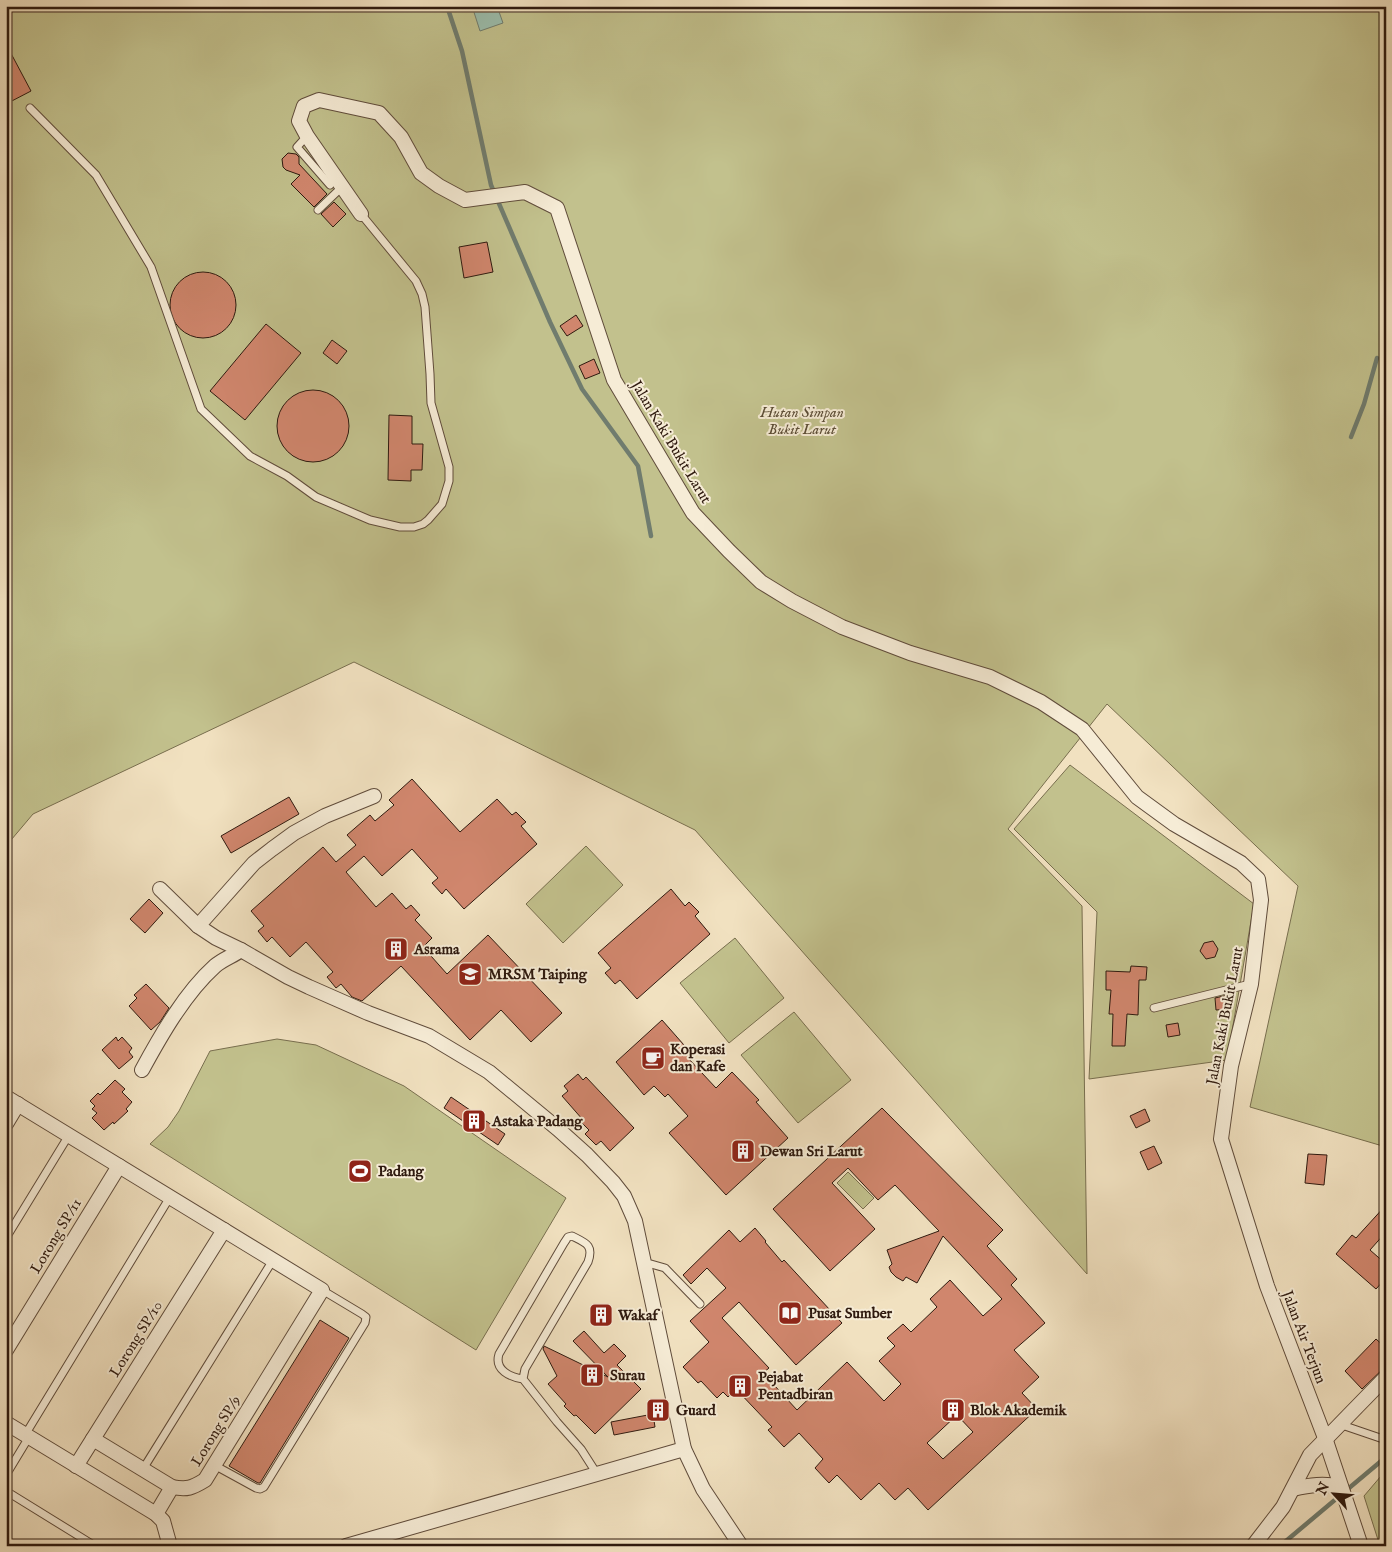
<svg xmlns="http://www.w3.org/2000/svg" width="1392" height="1552" font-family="'IM FELL English',serif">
	<rect width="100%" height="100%" fill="#f1e1c0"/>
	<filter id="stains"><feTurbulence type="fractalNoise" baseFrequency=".004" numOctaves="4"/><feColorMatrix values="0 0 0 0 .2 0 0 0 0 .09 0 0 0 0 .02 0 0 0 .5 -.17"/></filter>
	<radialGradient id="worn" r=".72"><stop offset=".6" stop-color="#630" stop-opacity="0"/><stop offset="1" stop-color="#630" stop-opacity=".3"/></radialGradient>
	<!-- green -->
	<g fill="#c2c18d" stroke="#786e4e">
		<path d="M6 6H1386V1147L1250 1107 1298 886 1107 704 1008 829 1082 906 1087 1274 695 830 354 662 33 814 6 846Z"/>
		<path d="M1070 765 1254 904 1227 1060 1089 1079 1097 912 1014 829Z"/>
		<path d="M586 846 623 885 563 943 526 904Z"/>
		<path d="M735 938 784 998 729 1043 680 983Z"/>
		<path d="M794 1012 851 1080 798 1123 741 1055Z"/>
		<path d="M277 1039 316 1045 404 1086 566 1198 476 1350 150 1144 168 1127 179 1111 210 1051Z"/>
		<path d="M848 1172 874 1198 863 1209 837 1183Z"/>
		<path d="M1381 1476 1386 1478V1546H1380L1364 1496Z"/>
	</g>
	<!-- water -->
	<path fill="#9bbead" stroke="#707c6e" d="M472 6H497L503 23 480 31Z"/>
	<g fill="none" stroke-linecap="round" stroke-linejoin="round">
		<!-- stream -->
		<g stroke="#707c6e" stroke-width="4.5">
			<path d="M447 6 462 51 491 185 550 322 582 389 638 466 651 536"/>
			<path d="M1351 437 1364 404 1377 358"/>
			<path d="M1126 1546 1127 1545"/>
			<path d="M1280 1546 1386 1457"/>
		</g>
	</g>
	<!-- building -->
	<g fill="#d0866d" stroke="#2f1a0f" fill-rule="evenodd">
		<path d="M6 44 31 91 6 104Z"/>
		<path d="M288 153 296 154 299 157V164L327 194 314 207 291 184 300 175 286 170 283 167 282 159Z"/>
		<path d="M334 202 346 214 333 227 321 214Z"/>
		<path d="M487 242 493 272 464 278 459 247Z"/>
		<circle cx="203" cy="305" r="33"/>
		<path d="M576 315 583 326 567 336 560 326Z"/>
		<path d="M266 324 301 353 245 420 210 391Z"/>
		<path d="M332 340 347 351 337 364 323 353Z"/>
		<path d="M594 359 600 373 585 379 579 366Z"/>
		<circle cx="313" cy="426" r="36"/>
		<path d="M389 415 412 416V444H423L422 470H411V481L388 480Z"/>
		<path d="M412 779 460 832 497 799 512 815 516 812 526 822 521 826 537 844 464 909 446 889 442 894 432 883 438 878 412 849 382 876 364 856 346 872 376 907 392 893 406 909 411 905 420 915 415 920 432 938 423 947 447 974 488 935 562 1013 531 1042 501 1010 470 1040 401 966 362 1001 352 997 341 984 336 988 327 977 333 972 306 942 290 957 272 937 267 942 258 931 264 926 251 911 323 847 336 862 356 845 347 835 370 815 375 821 394 805 389 800Z"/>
		<path d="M289 797 299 814 231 853 221 836Z"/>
		<path d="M671 889 685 906 689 902 699 912 695 916 710 934 637 999 620 980 615 984 605 973 611 968 598 953Z"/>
		<path d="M149 899 163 913 145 933 130 919Z"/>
		<path d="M1213 941 1218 949 1215 957 1206 959 1200 951 1204 943Z"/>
		<path d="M1131 966 1147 967 1146 980H1139L1138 1015 1127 1014 1125 1046H1112L1113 1014H1109L1111 990H1106V971L1130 972Z"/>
		<path d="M146 984 169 1008 160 1022 151 1030 129 1006 137 998 134 995Z"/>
		<path d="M1228 995H1230L1231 1009 1216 1010 1215 998Z"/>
		<path d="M662 1020 691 1053 687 1057 716 1088 732 1072 759 1100 756 1102 788 1138 726 1195 669 1133 688 1116 668 1094 665 1097 654 1086 644 1095 616 1062Z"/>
		<path d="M1178 1023 1180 1035 1168 1037 1166 1025Z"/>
		<path d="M116 1037 118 1041 122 1037 132 1048 129 1052 133 1057 119 1069 102 1050Z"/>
		<path d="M578 1074 583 1080 586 1077 634 1128 610 1151 601 1141 596 1145 585 1134 589 1130 581 1122 583 1120 562 1096 568 1091 564 1086Z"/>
		<path d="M115 1080 125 1089 122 1092 132 1102 126 1109 128 1111 114 1124 113 1122 104 1130 92 1118 97 1113 92 1109 95 1106 90 1101 98 1093 100 1095Z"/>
		<path d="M451 1097 505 1134 498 1145 444 1108Z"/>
		<path d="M882 1108 1003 1230 987 1246 1017 1279 1011 1285 1045 1323 1014 1350 1039 1377 1022 1393 1037 1409 928 1510 908 1488 895 1500 879 1483 861 1500 837 1475 829 1483 815 1468 823 1459 799 1433 784 1447 768 1430 772 1427 736 1389 728 1397 723 1392 717 1398 701 1381 698 1383 683 1367 709 1342 690 1321 726 1288 707 1268 691 1284 683 1275 729 1230 740 1242 755 1228 766 1241 765 1242 782 1262 784 1260 842 1323 796 1365 739 1302 722 1318 769 1368 763 1373 797 1410 847 1362 884 1401 901 1384 879 1361 895 1346 887 1338 903 1324 911 1332 937 1307 930 1299 950 1280 983 1316 1002 1299 943 1236 917 1283 906 1277 903 1281 896 1277 891 1272 889 1267 892 1264 887 1250 939 1231 895 1185 878 1200 848 1168 832 1183 875 1229 830 1271 773 1209ZM957 1415 973 1432 943 1459 927 1443Z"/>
		<path d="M1145 1109 1150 1121 1136 1128 1130 1116Z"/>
		<path d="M1154 1146 1162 1163 1148 1170 1140 1152Z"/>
		<path d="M1308 1154 1327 1155 1324 1185 1305 1183Z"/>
		<path d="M1386 1205V1232L1370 1250 1386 1264V1278L1376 1289 1336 1254 1352 1235 1356 1238Z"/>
		<path d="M320 1320 349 1338 260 1483H258L229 1466Z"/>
		<path d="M584 1331 604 1353 614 1344 626 1356 617 1365 641 1389 595 1434 576 1415 574 1416 564 1406 566 1404 548 1384 557 1376 543 1349 544 1346 608 1377 573 1341Z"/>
		<path d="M1376 1339 1386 1348V1366L1362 1389 1345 1371Z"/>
		<path d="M653 1414 655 1427 614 1435 611 1422Z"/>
	</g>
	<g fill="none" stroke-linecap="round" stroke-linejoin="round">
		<!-- lane casing -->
		<g stroke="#604c3b" stroke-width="9">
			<g id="lane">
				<path d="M30 108 96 175 151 267 201 409 250 456 287 476 316 497 370 520 400 527H414L423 524 428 520 442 504 449 481V467L431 403 430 374 425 307 422 294 416 281 361 214"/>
				<path d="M307 136 297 147 330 185"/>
				<path d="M318 210 342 187"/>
				<path d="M1154 1008 1250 984"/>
				<path d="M6 1238 69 1135"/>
				<path d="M646 1271 647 1267 651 1264 665 1268 700 1304"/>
				<path d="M523 1379C510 1377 494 1370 499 1354L564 1243 568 1237 572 1236C586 1243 594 1245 588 1262L525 1369 523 1379 557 1422 581 1449 597 1474"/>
				<path d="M1339 1424 1386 1440"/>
				<path d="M25 1435 170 1197"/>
				<path d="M214 1465 256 1488 260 1489 264 1487 365 1323 366 1317 362 1314 322 1290"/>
				<path d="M143 1469 273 1260"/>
				<path d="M6 1475 29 1437"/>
				<path d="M6 1491 95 1546"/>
			</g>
		</g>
		<!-- street casing -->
		<g stroke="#604c3b" stroke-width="16">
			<g id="street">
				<path d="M361 214 307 136 299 121 304 106 319 100 379 113 401 137 421 173 439 186 465 200 525 192 557 208 614 380 693 513 729 551 761 582 792 601 842 627 910 653 990 677 1041 702 1082 729 1137 797 1174 824 1241 863 1258 879 1261 900 1251 984 1231 1066 1221 1139 1267 1286 1325 1438 1361 1546"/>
				<path d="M160 889 198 926 216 938 241 950 288 977 309 987 368 1013 429 1036 489 1072 558 1129 587 1155 613 1182 624 1196 635 1221 684 1449 703 1489 741 1546"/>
				<path d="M198 926 254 863 272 849 294 833 325 816 374 796"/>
				<path d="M142 1070C161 1035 185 993 215 966 223 959 233 956 241 950"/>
				<path d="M6 1097 322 1290 205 1480C192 1488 187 1490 172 1487L93 1439"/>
				<path d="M6 1124 18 1104"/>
				<path d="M6 1350 119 1166"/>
				<path d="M6 1423 156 1514 163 1521 170 1546"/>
				<path d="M76 1466 224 1230"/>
				<path d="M1293 1489C1310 1485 1324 1483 1341 1487"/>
				<path d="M156 1514 172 1487"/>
				<path d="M346 1546 684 1449"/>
				<path d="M1253 1546 1283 1507 1310 1455 1386 1377"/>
			</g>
		</g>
		<!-- lane -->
		<use href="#lane" stroke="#f6ecd6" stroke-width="7"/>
		<!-- street -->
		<use href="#street" stroke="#f6ecd6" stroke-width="14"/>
	</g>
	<!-- icons -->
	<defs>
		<g id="building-square" transform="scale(1.25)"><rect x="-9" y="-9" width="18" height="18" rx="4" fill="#8f2418" stroke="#f6ecd6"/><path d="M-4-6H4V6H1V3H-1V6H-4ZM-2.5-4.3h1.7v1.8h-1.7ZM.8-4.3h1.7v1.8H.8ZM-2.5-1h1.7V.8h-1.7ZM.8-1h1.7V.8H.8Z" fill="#fff"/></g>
		<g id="school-square" transform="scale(1.25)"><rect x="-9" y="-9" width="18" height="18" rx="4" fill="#8f2418" stroke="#f6ecd6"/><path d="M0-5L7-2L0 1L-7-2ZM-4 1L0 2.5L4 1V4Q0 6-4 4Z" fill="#fff"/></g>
		<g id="cafe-square" transform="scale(1.25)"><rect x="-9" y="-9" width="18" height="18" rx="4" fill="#8f2418" stroke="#f6ecd6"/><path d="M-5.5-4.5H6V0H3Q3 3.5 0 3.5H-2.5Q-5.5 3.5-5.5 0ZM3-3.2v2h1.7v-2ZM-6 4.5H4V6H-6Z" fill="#fff"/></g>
		<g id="stadium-square" transform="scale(1.25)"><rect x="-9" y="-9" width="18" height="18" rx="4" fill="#8f2418" stroke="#f6ecd6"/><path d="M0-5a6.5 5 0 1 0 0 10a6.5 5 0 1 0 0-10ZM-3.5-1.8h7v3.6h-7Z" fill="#fff"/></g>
		<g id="library-square" transform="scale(1.25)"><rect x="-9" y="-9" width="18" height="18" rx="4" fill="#8f2418" stroke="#f6ecd6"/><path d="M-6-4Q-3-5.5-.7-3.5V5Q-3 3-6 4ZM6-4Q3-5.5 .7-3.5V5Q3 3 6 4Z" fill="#fff"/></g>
	</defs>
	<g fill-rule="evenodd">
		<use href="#building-square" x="396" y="949"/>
		<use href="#school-square" x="470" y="974"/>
		<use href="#cafe-square" x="653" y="1058"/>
		<use href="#building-square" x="474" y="1121"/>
		<use href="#building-square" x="743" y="1151"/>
		<use href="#stadium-square" x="360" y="1171"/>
		<use href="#library-square" x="790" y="1313"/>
		<use href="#building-square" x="601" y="1315"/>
		<use href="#building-square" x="592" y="1375"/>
		<use href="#building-square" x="740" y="1386"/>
		<use href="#building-square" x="658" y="1410"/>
		<use href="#building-square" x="953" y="1410"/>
	</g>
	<g text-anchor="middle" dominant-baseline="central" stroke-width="4" stroke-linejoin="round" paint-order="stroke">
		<!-- park labels -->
		<g font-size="15" font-style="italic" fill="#5b4c35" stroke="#f6ecd6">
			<text x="802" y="412">Hutan Simpan<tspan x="802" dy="17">Bukit Larut</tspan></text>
		</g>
		<!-- street labels -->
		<g font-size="15" fill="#2f1a0f" stroke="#f6ecd6">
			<text transform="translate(671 442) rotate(59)">Jalan Kaki Bukit Larut</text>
			<text transform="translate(1225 1016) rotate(-79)">Jalan Kaki Bukit Larut</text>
			<text transform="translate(56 1236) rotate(-59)">Lorong SP/11</text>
			<text transform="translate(1304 1337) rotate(69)">Jalan Air Terjun</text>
			<text transform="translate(136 1339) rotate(-58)">Lorong SP/10</text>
			<text transform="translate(216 1431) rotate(-58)">Lorong SP/9</text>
		</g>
		<!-- poi labels -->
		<g font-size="15" font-weight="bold" fill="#2f1a0f" stroke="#f6ecd6" text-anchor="start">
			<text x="414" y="949">Asrama</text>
			<text x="488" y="974">MRSM Taiping</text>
			<text x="670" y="1049">Koperasi<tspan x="670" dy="17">dan Kafe</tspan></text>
			<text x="492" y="1121">Astaka Padang</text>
			<text x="760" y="1151">Dewan Sri Larut</text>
			<text x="378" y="1171">Padang</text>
			<text x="808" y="1313">Pusat Sumber</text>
			<text x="618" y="1315">Wakaf</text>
			<text x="610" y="1375">Surau</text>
			<text x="758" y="1377">Pejabat<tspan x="758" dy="17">Pentadbiran</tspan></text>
			<text x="676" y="1410">Guard</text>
			<text x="970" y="1410">Blok Akademik</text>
		</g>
	</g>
	<!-- margin -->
	<rect width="1392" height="1552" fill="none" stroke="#f1e1c0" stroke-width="25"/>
	<rect x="8" y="8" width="1377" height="1537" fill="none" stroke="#2f1a0f" stroke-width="2.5"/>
	<rect x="12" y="12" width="1367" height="1527" fill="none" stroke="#2f1a0f"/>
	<!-- north arrow -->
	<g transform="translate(1334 1494) rotate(296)" stroke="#f6ecd6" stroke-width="4" paint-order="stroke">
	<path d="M0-4L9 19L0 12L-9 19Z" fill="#2f1a0f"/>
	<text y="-8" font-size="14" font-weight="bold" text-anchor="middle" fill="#2f1a0f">N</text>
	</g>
	<rect width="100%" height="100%" filter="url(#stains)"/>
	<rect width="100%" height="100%" fill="url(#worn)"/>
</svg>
